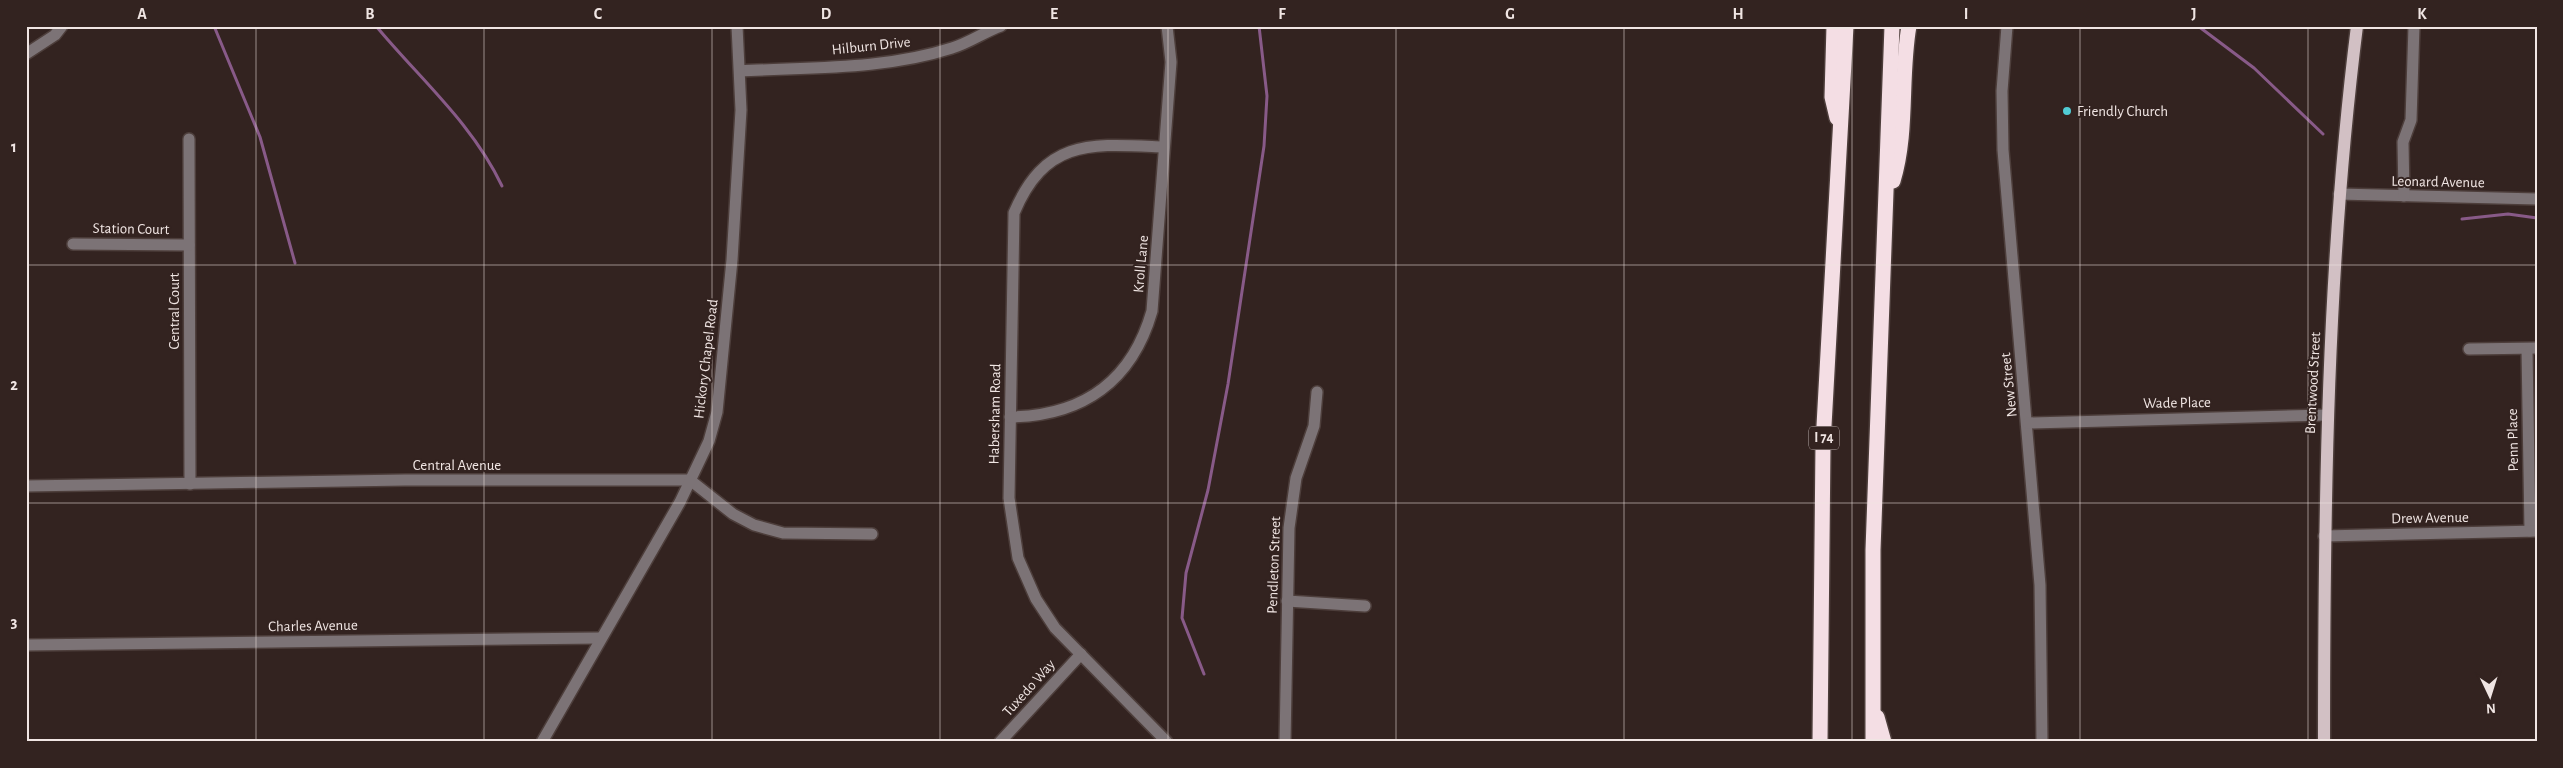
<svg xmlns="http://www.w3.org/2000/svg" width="2563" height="768" font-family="'Alegreya Sans',sans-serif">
	<rect width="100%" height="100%" fill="#332320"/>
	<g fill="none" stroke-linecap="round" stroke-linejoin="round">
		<!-- stream -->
		<g stroke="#885a88" stroke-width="3">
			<path d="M214 26 260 137 295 263"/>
			<path d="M376 26C420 79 472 123 502 186"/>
			<path d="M2198 26 2254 68 2323 134"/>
			<path d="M2462 219 2508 214 2537 218"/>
			<path d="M1204 674 1182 618 1186 573 1208 490 1228 384 1264 146 1267 96 1259 26"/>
		</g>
		<!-- minor casing -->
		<g stroke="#4d3e3b" stroke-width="14">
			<g id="minor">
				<path d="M2007 26 2002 91 2003 150 2040 585 2042 742"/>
				<path d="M26 54 55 35 62 26"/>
				<path d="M740 71C810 67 884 70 952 48 969 43 984 32 1001 26"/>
				<path d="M189 139 190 484"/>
				<path d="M1164 147C1093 144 1046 137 1014 213L1009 498 1018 558 1036 599 1055 628 1167 742"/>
				<path d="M2339 194 2537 199"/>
				<path d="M2404 196 2403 142 2411 120 2414 26"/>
				<path d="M73 244 189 245"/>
				<path d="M2469 349 2537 348"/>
				<path d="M2527 349 2530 531"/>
				<path d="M1010 417C1083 416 1132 381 1152 311L1171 62 1167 26"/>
				<path d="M2028 423 2327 415"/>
				<path d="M26 486 405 480H690L733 514 754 525 783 533 872 534"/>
				<path d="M2324 536 2537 531"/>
				<path d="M1287 601 1365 606"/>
				<path d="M26 645 600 638"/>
				<path d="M542 742 680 502 709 441 717 412 732 260 741 110 737 26"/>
				<path d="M1000 742 1081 654"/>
				<path d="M1285 742 1289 528 1296 478 1314 426 1317 392"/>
			</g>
		</g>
		<!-- major casing -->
		<g stroke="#4d3e3b" stroke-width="15">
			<path id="major" d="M2324 742C2324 503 2327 264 2357 26"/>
		</g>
		<!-- highway casing -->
		<g stroke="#4d3e3b" stroke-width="18">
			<g id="highway">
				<path d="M1834 26 1832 97 1837 118"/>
				<path d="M1893 181C1908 132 1900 77 1909 26"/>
				<path d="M1877 717 1884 742"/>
				<path d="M1820 742 1823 444 1846 26"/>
				<path d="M1873 742V550L1892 26"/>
			</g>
		</g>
		<!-- minor -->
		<use href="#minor" stroke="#7c7376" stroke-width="11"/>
		<!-- major -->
		<use href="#major" stroke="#d2c0c4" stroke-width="12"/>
		<!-- highway -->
		<use href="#highway" stroke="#f4dee4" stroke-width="15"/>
	</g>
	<!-- grid -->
	<path fill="none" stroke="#f0e5e3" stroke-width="1" stroke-opacity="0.55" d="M256 26V742M484 26V742M712 26V742M940 26V742M1168 26V742M1396 26V742M1624 26V742M1852 26V742M2080 26V742M2308 26V742M26 265H2537M26 503H2537"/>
	<!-- markers -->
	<circle fill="#51ccd5" stroke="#332320" stroke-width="2" cx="2067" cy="111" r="5"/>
	<g text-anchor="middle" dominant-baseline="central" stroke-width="4" stroke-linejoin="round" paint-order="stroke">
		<!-- shield labels -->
		<rect fill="#332320" stroke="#b7aba8" stroke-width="1" x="1809" y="426.5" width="30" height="23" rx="4"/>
		<g font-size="14" font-weight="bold" fill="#f0e5e3">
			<text x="1824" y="438">I 74</text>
		</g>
		<!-- street labels -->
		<g font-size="15" fill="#f0e5e3" stroke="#332320">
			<text transform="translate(871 46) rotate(-6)">Hilburn Drive</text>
			<text transform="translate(2438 182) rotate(1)">Leonard Avenue</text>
			<text transform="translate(131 229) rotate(1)">Station Court</text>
			<text transform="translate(1141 264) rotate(-85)">Kroll Lane</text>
			<text transform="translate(174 311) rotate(-90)">Central Court</text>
			<text transform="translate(706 359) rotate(-83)">Hickory Chapel Road</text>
			<text transform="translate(2313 383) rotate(-87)">Brentwood Street</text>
			<text transform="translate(2009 385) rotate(-96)">New Street</text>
			<text transform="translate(2177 403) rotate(-1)">Wade Place</text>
			<text transform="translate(995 414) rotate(-89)">Habersham Road</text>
			<text transform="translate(2513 440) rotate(-91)">Penn Place</text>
			<text x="457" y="465">Central Avenue</text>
			<text transform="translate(2430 518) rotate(-1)">Drew Avenue</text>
			<text transform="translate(1274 565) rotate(-88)">Pendleton Street</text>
			<text transform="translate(313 626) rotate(-1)">Charles Avenue</text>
			<text transform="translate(1029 688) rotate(-48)">Tuxedo Way</text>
		</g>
		<!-- poi labels -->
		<g font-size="15" fill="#f0e5e3" stroke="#332320" text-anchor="start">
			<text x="2077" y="111">Friendly Church</text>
		</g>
	</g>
	<!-- border -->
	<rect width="2563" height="768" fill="none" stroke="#332320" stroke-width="55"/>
	<!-- north arrow -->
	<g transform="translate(2490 696) rotate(176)" stroke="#332320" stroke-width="4" paint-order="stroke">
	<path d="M0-4L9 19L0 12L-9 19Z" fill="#f0e5e3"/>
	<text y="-8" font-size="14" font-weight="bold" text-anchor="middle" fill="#f0e5e3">N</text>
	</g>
	<rect x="28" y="28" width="2508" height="712" fill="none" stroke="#f0e5e3" stroke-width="2"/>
	<g font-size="16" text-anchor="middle" font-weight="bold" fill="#f0e5e3">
		<text x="142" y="19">A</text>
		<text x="370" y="19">B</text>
		<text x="598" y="19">C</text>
		<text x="826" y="19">D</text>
		<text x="1054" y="19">E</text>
		<text x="1282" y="19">F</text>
		<text x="1510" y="19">G</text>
		<text x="1738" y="19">H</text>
		<text x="1966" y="19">I</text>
		<text x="2194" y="19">J</text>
		<text x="2422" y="19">K</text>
		<text x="14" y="152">1</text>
		<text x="14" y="390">2</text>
		<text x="14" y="627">3</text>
	</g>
</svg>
